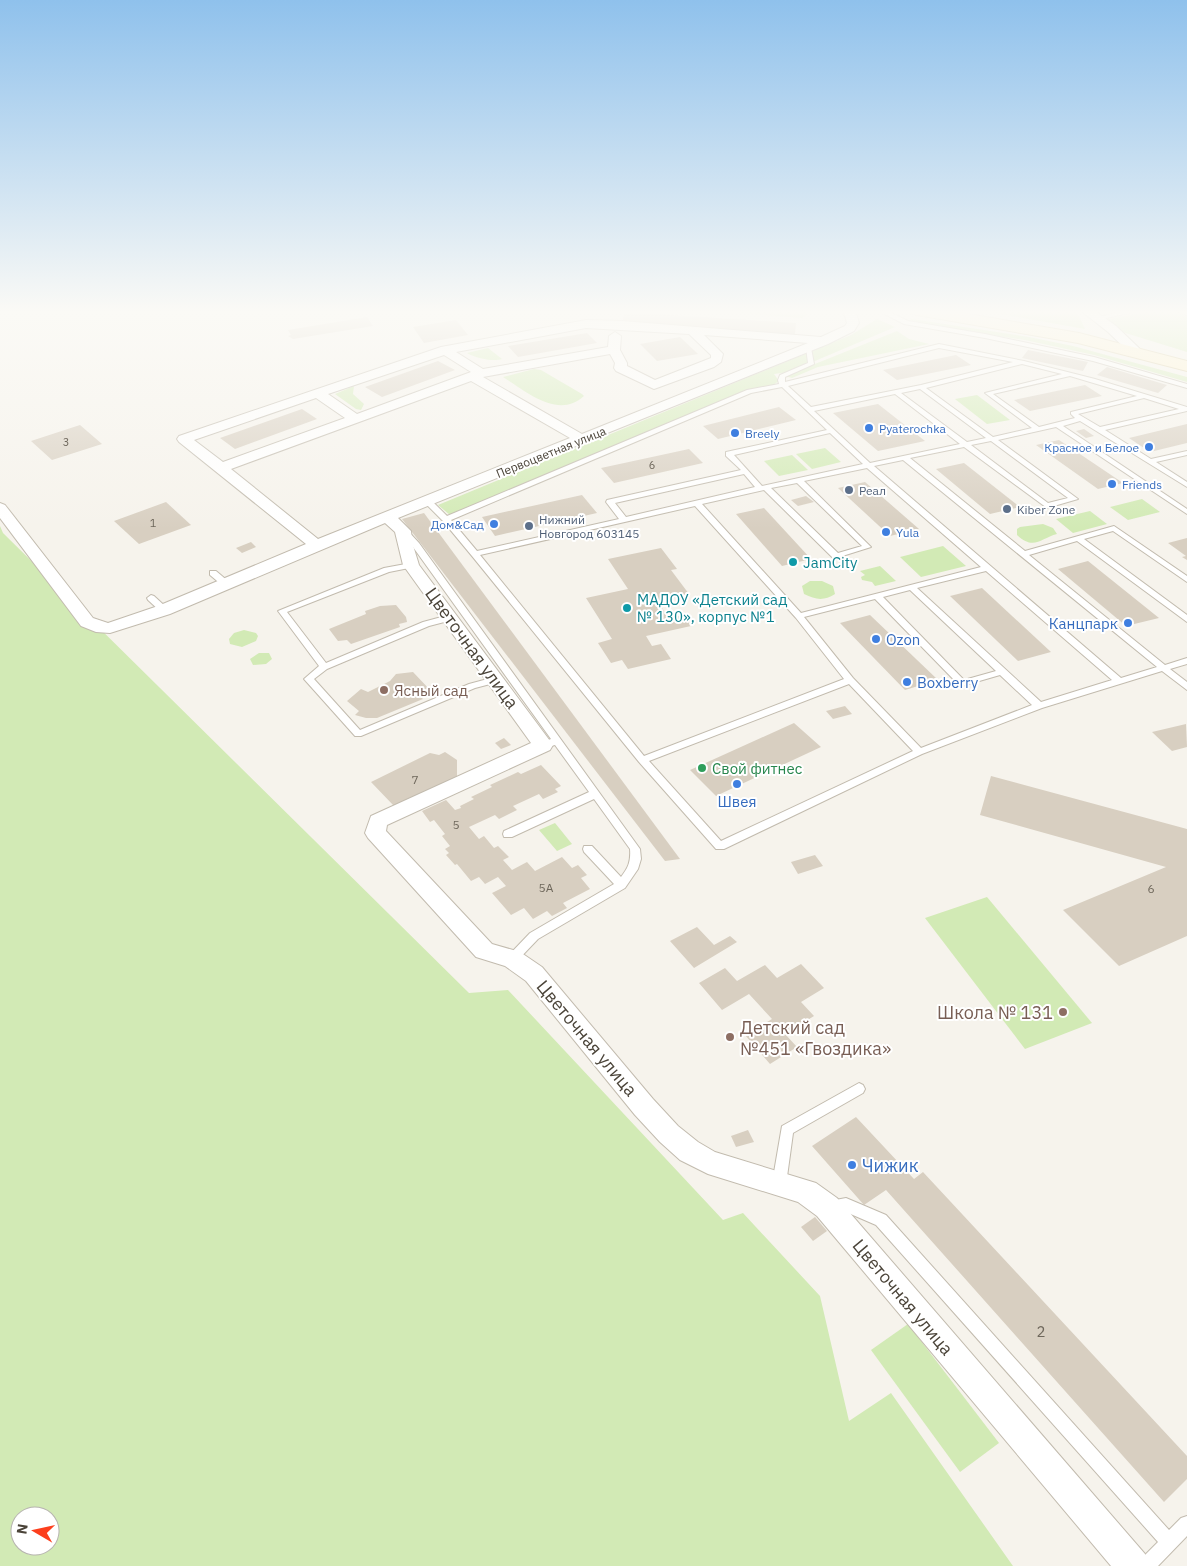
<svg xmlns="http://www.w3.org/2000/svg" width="1187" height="1566" font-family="'IBM Plex Sans',sans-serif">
	<rect width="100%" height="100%" fill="#f6f3ec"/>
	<!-- green -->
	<g fill="#d2eab5" fill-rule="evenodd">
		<path d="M705 310H803L808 314 802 318Z"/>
		<path d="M979 310H1076L1085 329Z"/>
		<path d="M1156 310 1177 312 1187 317V352L1119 331 1107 321 1109 319Z"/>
		<path d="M877 319 895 327 789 372 774 374 779 381 773 385 746 390 450 515 438 505 851 335Z"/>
		<path d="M912 319 1029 337 1073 346 1187 377V382L1094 355 1025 340 907 322Z"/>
		<path d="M897 331 909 339 929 344 818 367 792 378 785 376Z"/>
		<path d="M488 348 502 359C492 362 476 358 467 353Z"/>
		<path d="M534 369 541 370 582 394 584 396C558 420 526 391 503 377Z"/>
		<path d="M354 386 353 394 364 404 361 410 356 409 335 394Z"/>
		<path d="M977 395 1010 420 987 424 955 399Z"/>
		<path d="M825 448 841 462 812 469 796 454Z"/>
		<path d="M792 455 808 470 779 476 764 461Z"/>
		<path d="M1142 499 1160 512 1128 520 1110 507Z"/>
		<path d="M1090 511 1107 524 1073 533 1056 519Z"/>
		<path d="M1043 524 1053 528 1057 534C1041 538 1034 551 1017 535V529L1020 527Z"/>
		<path d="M0 526 3 533 469 993 508 990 723 1220 743 1213 820 1296 849 1421 891 1393 1013 1566H0ZM20 1516H50V1546H20Z"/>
		<path d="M943 546 966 566 921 577 900 557Z"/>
		<path d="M880 566 896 581 875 586 872 582 862 580 861 577 865 575 860 571Z"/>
		<path d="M810 581H822L833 586 835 594C824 601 816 600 804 594L802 586Z"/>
		<path d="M244 630 256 633 258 636 256 641 242 647 230 644 229 639 234 633Z"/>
		<path d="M259 653H269L272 659 266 664 253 665 250 659Z"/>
		<path d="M555 823 572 844 557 851 539 830Z"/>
		<path d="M987 897 1092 1023 1025 1049 925 918Z"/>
		<path d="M908 1324 999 1443 960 1472 871 1350Z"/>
	</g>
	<!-- building -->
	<g fill="#d8cfc1">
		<path d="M489 310H514L512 313Z"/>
		<path d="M625 312 796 323 795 334 622 323Z"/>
		<path d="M367 317 373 326 293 339 288 336 291 335 288 330Z"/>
		<path d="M456 320 468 335 424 343 413 327Z"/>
		<path d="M587 333 597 343 518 357 508 346Z"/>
		<path d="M680 337 698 354 657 361 640 344Z"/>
		<path d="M1028 350 1088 362 1083 371 1022 358Z"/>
		<path d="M956 355 971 365 897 380 883 370Z"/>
		<path d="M438 361 455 370 382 397 365 387Z"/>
		<path d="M1107 367 1167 385 1158 393 1097 375Z"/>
		<path d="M1085 385 1102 396 1030 411 1014 400Z"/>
		<path d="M878 404 925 441 878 451 833 413Z"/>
		<path d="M779 407 796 420 718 439 703 426Z"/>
		<path d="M302 409 317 419 235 449 220 438Z"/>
		<path d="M1187 424V443L1150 452 1129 438Z"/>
		<path d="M80 425 102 444 52 460 31 441Z"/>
		<path d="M1084 429 1094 436 1086 438 1076 431Z"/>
		<path d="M1059 440 1123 483 1098 489 1036 445Z"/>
		<path d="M689 449 703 463 614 483 601 468Z"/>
		<path d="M964 463 1020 507 990 514 936 469Z"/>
		<path d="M865 482 919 529 890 536 838 488Z"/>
		<path d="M582 495 597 513 495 536 482 517Z"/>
		<path d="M806 496 814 502 798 506 791 500Z"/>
		<path d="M166 502 191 525 139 544 114 521Z"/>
		<path d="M764 508 811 559 782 566 736 514Z"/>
		<path d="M424 513 680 859 665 861 402 519Z"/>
		<path d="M1187 538V560L1182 557 1186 556 1168 543Z"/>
		<path d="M251 542 256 547 242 553 236 548Z"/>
		<path d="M661 548 677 569 671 570 689 594 657 601 669 618 683 615 691 626 646 636 652 646 661 644 671 659 628 669 622 660 611 663 598 643 612 639 586 598 628 589 608 559Z"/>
		<path d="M1088 561 1159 618 1126 626 1058 569Z"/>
		<path d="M982 588 1051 652 1018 661 950 596Z"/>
		<path d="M396 605 406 617 407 622 399 624 400 627 351 644 347 640 338 641 329 629 366 614 365 611 380 606Z"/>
		<path d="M870 615 938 680 905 690 840 623Z"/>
		<path d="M413 672 431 691 418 694 423 699 377 718H366L355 715 359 711 347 701 361 689 368 692 390 681 396 674Z"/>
		<path d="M845 706 852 714 833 719 826 711Z"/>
		<path d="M794 723 821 747 716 796 690 770Z"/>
		<path d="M1186 724 1187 747 1172 751 1152 732Z"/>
		<path d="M504 738 511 745 501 749 495 743Z"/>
		<path d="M445 752 457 760V777L394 806 371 782 430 753 439 755Z"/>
		<path d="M541 765 561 786 555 789 558 792 543 799 539 794 513 806 517 810 499 819 495 815 469 827 479 839 484 836 494 848 498 846 509 857 503 860 512 870 527 862 535 871 562 857 572 868 578 865 587 875 581 878 590 889 563 903 567 908 552 916 547 911 533 919 524 908 511 915 492 893 506 886 498 877 485 884 479 877 471 881 457 864 455 865 446 855 449 853 445 849 450 846 442 836 445 834 434 820 430 822 422 811 446 800 455 810 461 808 460 806 474 799 471 797 492 787 490 785 518 772 521 774Z"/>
		<path d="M991 776 1187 829V936L1119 966 1063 910 1166 867 980 815Z"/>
		<path d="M815 855 823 866 798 874 791 862Z"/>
		<path d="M697 927 714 945 730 936 737 942 694 968 670 941Z"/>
		<path d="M801 964 824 988 801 1002 814 1016 785 1034 797 1047 770 1064 745 1035 772 1019 749 994 722 1010 699 983 725 968 737 981 765 965 777 978Z"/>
		<path d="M856 1117 914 1179 923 1172 1187 1456V1479L1164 1502 886 1190 864 1205 812 1146Z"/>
		<path d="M748 1130 754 1142 736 1147 731 1136Z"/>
		<path d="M815 1217 827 1231 813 1241 801 1227Z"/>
	</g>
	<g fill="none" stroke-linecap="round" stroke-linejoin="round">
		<!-- lane casing -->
		<g stroke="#c2bbae" stroke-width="2">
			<g id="lane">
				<path d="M877 310H885L908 321 985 334 1094 357 1187 384V388L1093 361 985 338 904 324Z"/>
				<path d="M1130 310H1143L1097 320 1094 318Z"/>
				<path d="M1175 310 1187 311V315L1176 311Z"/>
				<path d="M939 344 1024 361 1095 379 1187 407V411L1105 430 1151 459 1187 451V455L1156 462 1187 482V487L1080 421 1063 426 1187 509V514L1056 427 998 440 1078 499 1047 508 964 447 910 458 1025 551 1114 526 1187 576V582L1113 531 1084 539 1187 615V622L1077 541 1029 555 1165 665 1187 658V664L1170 669 1187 682V690L1162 671 1042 708 922 754 724 849H716L639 762 472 556 443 521 423 501 424 499H430L447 516 747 390 779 384 778 380 780 375 808 363 806 347 811 348 814 364 785 377V382ZM939 348 1013 362 921 385 811 407 788 386ZM1022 364 1062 374 985 393 1032 428 993 437 926 388ZM1070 376 1137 396 1071 412V414L1075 418 1039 427 993 394ZM782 387 827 430 726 452V456L741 470 607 500 606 502 619 519 477 551 451 520 751 393ZM920 389 986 438 967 442 901 393ZM895 394 960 444 870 463 814 411ZM1144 398 1179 409 1100 427 1078 414ZM830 433 863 464 762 486 734 455ZM991 441 1068 498 1048 503 971 445ZM903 460 1157 667 1121 678 874 466ZM867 468 981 567 801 613 702 504 764 490 833 558H836L871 547 804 481ZM744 474 755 487 626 517 615 503ZM797 483 862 546 838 553 771 488ZM695 506 796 618 844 679 644 756 480 555ZM986 571 1112 680 1041 702 917 588ZM910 590 996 671 964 680 883 597ZM875 599 959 685 962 686 1000 675 1032 705 921 748 853 678 804 617ZM849 684 913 751 721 841 649 761Z"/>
				<path d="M401 530H407L419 543 640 849 641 859 638 869 625 888 538 939 516 962 512 964 508 962 506 959 508 956 530 933 614 884 584 852 583 849 584 846H592L621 877C628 868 631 862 630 849L594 799 512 837H504L503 834 504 831 589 792 555 745 543 748 540 747 538 745 540 743 551 739 413 547 401 534Z"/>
				<path d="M411 563 415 565 414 567 389 572 287 612 326 663 423 622 449 615 453 618 452 620 429 626 327 669 314 679 360 730 469 684 495 677 500 680 498 682 475 688 361 736H355L304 679 319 666 278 611 384 568Z"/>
				<path d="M210 571H216L229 582V586H223L210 575Z"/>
				<path d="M151 595 154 596 167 608V612H161L148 600 147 598Z"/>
				<path d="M859 1083 863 1085 865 1089 863 1093 793 1133 786 1184 784 1189 779 1190 774 1189 772 1184 782 1126Z"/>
				<path d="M846 1198 886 1215 1169 1530 1181 1518 1187 1516V1536L1158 1566H1138L1140 1560 1158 1542 876 1225 846 1212 830 1214 825 1212 823 1207 825 1202Z"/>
			</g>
		</g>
		<!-- street casing -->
		<g stroke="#c2bbae" stroke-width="2">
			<g id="street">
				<path d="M843 310H855L859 323 854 331 828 344 590 440 588 443 581 444 398 518 411 531 412 542 419 565 553 745 550 750 387 825 386 831 492 944 520 952 542 967 653 1099 678 1126 698 1142 715 1152 816 1183 837 1198 1145 1554 1150 1566H1111L817 1216 798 1202 708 1174 680 1160 660 1142 635 1115 526 981 505 966 476 957 368 838 365 833 371 816 531 743 403 565 395 532 385 523 170 614 110 633 96 632 81 626 0 518V503L5 505 93 618 108 623 158 606 306 544 179 442 177 439 179 436 441 347 586 320 622 321 821 337 845 326 847 323ZM586 328 689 334 711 355V358L655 380 627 366V363L620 350 621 336 615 332 609 336 608 347 483 369 456 352ZM704 335 808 343 582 434 483 377 610 354 615 363 614 368 616 371 654 389 714 367 721 362 723 354ZM444 355 471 372 357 414 328 394ZM471 381 570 438 318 539 231 469ZM316 398 345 418 223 462 194 440Z"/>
				<path d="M1080 310H1094L1116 326 1139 348 1141 351 1139 354H1131L1108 332Z"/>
			</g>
		</g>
		<!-- secondary casing -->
		<g stroke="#d6c79b" stroke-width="2">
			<path id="secondary" d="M909 310H945L1079 333 1187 361V371L1078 343 917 315 911 313Z"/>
		</g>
		<!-- lane -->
		<use href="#lane" fill="#fff" fill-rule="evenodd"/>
		<!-- street -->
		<use href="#street" fill="#fff" fill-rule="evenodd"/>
		<!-- secondary -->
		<use href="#secondary" fill="#fff3cd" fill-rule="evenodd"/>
	</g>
	<!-- sky -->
	<linearGradient id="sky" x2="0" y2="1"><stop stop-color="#8fc1ec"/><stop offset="0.59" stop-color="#fbfaf6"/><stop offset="1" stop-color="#fbfaf6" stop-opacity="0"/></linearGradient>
	<rect width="1187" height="529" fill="url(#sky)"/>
	<!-- markers -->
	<g fill="#3f7fe0" stroke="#fff" stroke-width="2">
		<circle cx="869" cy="428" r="5"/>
		<circle cx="735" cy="433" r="5"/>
		<circle cx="1149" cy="447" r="5"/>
		<circle cx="1112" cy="484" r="5"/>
		<circle cx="494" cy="524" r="5"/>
		<circle cx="886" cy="532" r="5"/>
		<circle cx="1128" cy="623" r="5"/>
		<circle cx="876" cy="639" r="5"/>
		<circle cx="907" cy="682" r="5"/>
		<circle cx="737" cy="784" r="5"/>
		<circle cx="852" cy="1165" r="5"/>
	</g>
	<g fill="#5c6f8a" stroke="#fff" stroke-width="2">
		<circle cx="849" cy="490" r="5"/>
		<circle cx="1007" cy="509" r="5"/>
		<circle cx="529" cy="526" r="5"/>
	</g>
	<g fill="#0f9aa8" stroke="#fff" stroke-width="2">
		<circle cx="793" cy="562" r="5"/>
		<circle cx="627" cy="608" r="5"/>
	</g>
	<g fill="#8d6e63" stroke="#fff" stroke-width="2">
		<circle cx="384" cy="690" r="5"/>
		<circle cx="1063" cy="1012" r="5"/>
		<circle cx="730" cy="1037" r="5"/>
	</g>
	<circle fill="#2e9e5b" stroke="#fff" stroke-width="2" cx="702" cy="768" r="5"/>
	<g text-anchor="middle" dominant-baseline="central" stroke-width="4" stroke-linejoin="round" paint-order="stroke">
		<!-- far-number labels -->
		<g font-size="11" fill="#6e675b">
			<text x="66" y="442">3</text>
			<text x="652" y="465">6</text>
			<text x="153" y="523">1</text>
		</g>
		<!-- far-shop labels -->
		<g font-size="12" fill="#366cbe" stroke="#fff" text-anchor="start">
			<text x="879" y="428">Pyaterochka</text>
			<text x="745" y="433">Breely</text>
			<text x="1139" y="447" text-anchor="end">Красное и Белое</text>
			<text x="1122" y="484">Friends</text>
			<text x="484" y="524" text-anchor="end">Дом&amp;Сад</text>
			<text x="896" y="532">Yula</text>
		</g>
		<!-- far-street labels -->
		<g font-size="12" fill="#4b4439" stroke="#fff">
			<text transform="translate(551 452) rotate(-22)">Первоцветная улица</text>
		</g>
		<!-- far-service labels -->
		<g font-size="12" fill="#4e5e75" stroke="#fff" text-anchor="start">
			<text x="859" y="490">Реал</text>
			<text x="1017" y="509">Kiber Zone</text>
			<text x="539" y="519">Нижний<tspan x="539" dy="14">Новгород 603145</tspan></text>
		</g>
		<!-- number labels -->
		<g font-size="12" fill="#6e675b">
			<text x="415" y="779">7</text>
			<text x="456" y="824">5</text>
			<text x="546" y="887">5А</text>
			<text x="1151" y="888">6</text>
		</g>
		<!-- culture labels -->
		<g font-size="15" fill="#0d838f" stroke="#fff" text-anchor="start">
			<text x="803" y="562">JamCity</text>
			<text x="637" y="599">МАДОУ «Детский сад<tspan x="637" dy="17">№ 130», корпус №1</tspan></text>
		</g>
		<!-- shop labels -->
		<g font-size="15" fill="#366cbe" stroke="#fff" text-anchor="start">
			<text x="1118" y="623" text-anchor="end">Канцпарк</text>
			<text x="886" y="639">Ozon</text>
			<text x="917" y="682">Boxberry</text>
			<text x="737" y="801" text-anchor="middle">Швея</text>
		</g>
		<!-- education labels -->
		<g font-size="15" fill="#785e54" stroke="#fff" text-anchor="start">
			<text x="394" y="690">Ясный сад</text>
		</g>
		<!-- leisure labels -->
		<g font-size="15" fill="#27864d" stroke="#fff" text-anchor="start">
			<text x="712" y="768">Свой фитнес</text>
		</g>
		<!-- near-number labels -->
		<g font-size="15" fill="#6e675b">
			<text x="1041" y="1331">2</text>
		</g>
		<!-- near-street labels -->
		<g font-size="18" fill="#4b4439" stroke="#fff">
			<text transform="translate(472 648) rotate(54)">Цветочная улица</text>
			<text transform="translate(587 1038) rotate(50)">Цветочная улица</text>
			<text transform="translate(903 1297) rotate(50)">Цветочная улица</text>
		</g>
		<!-- near-education labels -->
		<g font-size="18" fill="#785e54" stroke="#fff" text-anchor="end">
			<text x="1053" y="1012">Школа № 131</text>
			<text x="740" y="1027" text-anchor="start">Детский сад<tspan x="740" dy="21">№451 «Гвоздика»</tspan></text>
		</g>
		<!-- near-shop labels -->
		<g font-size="18" fill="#366cbe" stroke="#fff" text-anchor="start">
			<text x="862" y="1165">Чижик</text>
		</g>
	</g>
	<!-- north arrow -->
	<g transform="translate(35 1531) rotate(279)"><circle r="24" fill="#ffffff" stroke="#b7b4b0"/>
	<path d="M0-4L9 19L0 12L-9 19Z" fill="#fc3f1d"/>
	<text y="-8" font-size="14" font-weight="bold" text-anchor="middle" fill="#4b4439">N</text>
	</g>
</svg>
